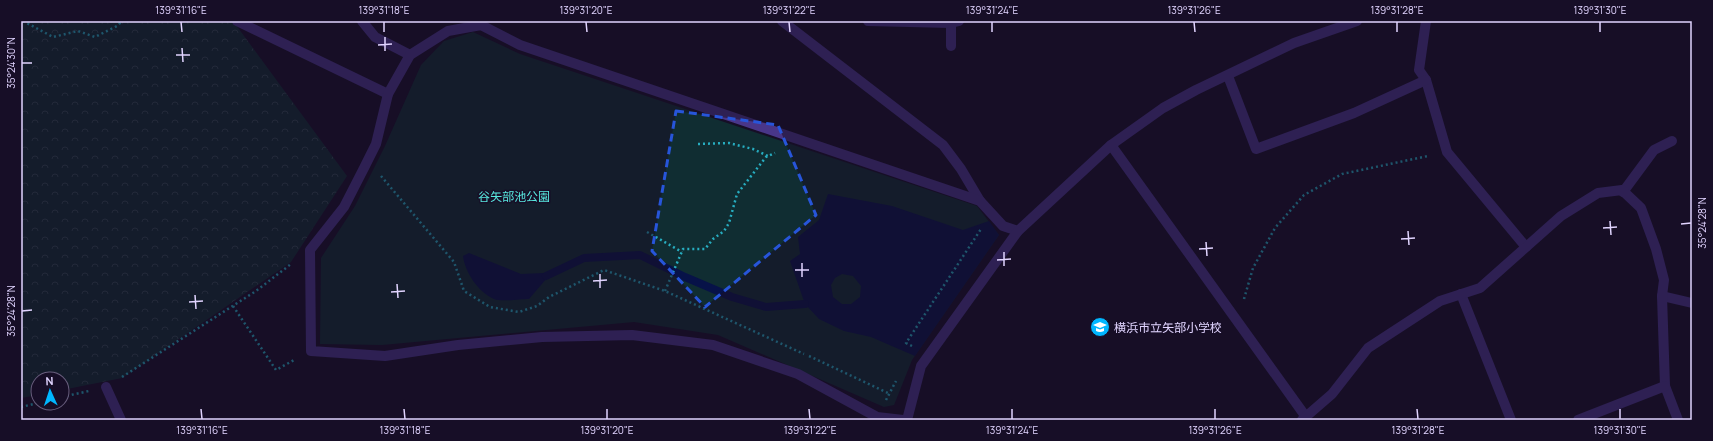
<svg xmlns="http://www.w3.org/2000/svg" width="1713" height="441" font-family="Manrope,'Noto Sans JP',sans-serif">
	<defs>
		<pattern id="forest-crowns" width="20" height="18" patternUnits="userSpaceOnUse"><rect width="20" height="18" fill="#102d32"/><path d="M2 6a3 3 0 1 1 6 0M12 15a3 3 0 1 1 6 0" fill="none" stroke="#324b51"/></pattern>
	</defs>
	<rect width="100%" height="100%" fill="#170e27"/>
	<!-- green -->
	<path fill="#102d32" d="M473 32 520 54 977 206 999 235 912 360 894 405 884 407 718 335 634 322 382 345 320 344 321 258 355 206 385 146 421 65 444 41Z"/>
	<!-- forest -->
	<path fill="url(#forest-crowns)" d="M21 21H233L347 176 291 262 122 378 62 390V379H38V395L21 398Z"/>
	<!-- water -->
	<g fill="#071248" fill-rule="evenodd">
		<path d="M828 194 892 206 963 230 989 221 999 235 915 356 871 337 844 331 819 319 805 304 790 261 800 254 798 237 819 220ZM842 274 853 276 861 286 860 297 851 304H842L833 297 831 285 835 278Z"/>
		<path d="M469 253 521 274 545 273 547 278 529 299C521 299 501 302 494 299 478 292 465 272 463 256Z"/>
	</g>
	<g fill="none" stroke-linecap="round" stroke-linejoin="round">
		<!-- stream -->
		<path stroke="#071248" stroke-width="8" d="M546 276 584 258 640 255 685 277 732 297 766 307 805 304"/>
		<!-- path -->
		<g stroke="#27adc0" stroke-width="2.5" stroke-dasharray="2 3" stroke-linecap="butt">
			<path d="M23 21 53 37 78 31 95 37 117 26 122 21"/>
			<path d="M698 144 729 143 753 149 768 156"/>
			<path d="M381 176 454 262 464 291 490 307 519 312 537 306 549 297 604 270 665 291 804 354"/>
			<path d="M647 232 682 252"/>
			<path d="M665 291 683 249H705L713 239 724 231 729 223 737 194 766 157 775 153"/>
			<path d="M1244 299 1253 268 1275 228 1304 195 1342 174 1428 156"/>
			<path d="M233 306 276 370 294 360"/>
			<path d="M912 346 906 343 981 229"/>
			<path d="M809 356 890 394"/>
			<path d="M122 377 256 291 291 264"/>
			<path d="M62 397 89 391"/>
			<path d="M886 400 896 381"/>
			<path d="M21 407 38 403"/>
		</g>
		<!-- lane -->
		<g stroke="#493689" stroke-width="10">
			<path d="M237 21 388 94"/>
			<path d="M362 21 375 37 410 55"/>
			<path d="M782 21 943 145 961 169 980 201"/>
			<path d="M951 46V23"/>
			<path d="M1623 192 1654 150 1672 141"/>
		</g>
		<!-- street -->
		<g stroke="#493689" stroke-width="10">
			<path d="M868 21 951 23 959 21"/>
			<path d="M1426 21 1419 70 1426 80 1447 152 1526 247"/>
			<path d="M1228 76 1256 149 1354 113 1426 80"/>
			<path d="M1111 145 1306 417"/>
			<path d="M1461 294 1511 420"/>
			<path d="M1662 296 1692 303"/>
			<path d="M106 387 121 420"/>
			<path d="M903 420 877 417 798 374 713 345 632 335 542 337 458 345 385 356 311 351 310 250 344 207 364 168 376 144 388 94 410 55 448 31 481 25 520 45 980 201 1003 226 1018 231"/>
			<path d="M907 420 921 366 1018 231 1111 145 1163 108 1196 90 1294 43 1357 21"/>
			<path d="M1302 420 1332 394 1368 348 1440 301 1480 288 1561 216 1598 193 1622 190 1641 208 1656 249 1664 280 1662 296 1665 386 1678 420"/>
			<path d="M1578 420 1665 386"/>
		</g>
	</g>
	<!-- marked area -->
	<path d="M0 0H1713V441H0ZM676 111 778 125 816 215 705 307 652 251Z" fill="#170e27" fill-opacity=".55" fill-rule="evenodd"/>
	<path fill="none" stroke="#2755da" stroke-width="3" stroke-dasharray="8 5" stroke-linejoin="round" d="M676 111 778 125 816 215 705 307 652 251Z"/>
	<!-- ticks -->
	<path fill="none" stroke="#e1d4ff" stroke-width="1.5" d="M181 22 182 32M384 22V32M586 22 587 32M789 22 790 32M992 22V32M1194 22 1195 32M1397 22V32M1600 22V32M385 37V51M378 45 392 44M182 48 183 62M176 55H190M22 63H32M1610 221 1611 235M1681 224 1691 223M1603 228 1617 227M1408 231 1409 245M1401 239 1415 238M1206 242 1207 256M1199 249 1213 248M1004 252V266M997 260 1011 259M802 263V277M795 270H809M600 274V288M593 281 607 280M397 284 398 298M391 292 405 291M195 295 196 309M189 302 203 301M22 311 32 310M201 409 202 419M404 409 405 419M607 409V419M809 409 810 419M1012 409V419M1215 409V419M1417 409 1418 419M1620 409V419"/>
	<!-- icons -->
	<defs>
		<g id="school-disc" transform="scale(1)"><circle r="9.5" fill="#00b6ff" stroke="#170e27"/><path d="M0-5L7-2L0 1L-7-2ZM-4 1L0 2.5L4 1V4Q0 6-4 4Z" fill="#fff"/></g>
	</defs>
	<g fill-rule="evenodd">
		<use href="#school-disc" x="1100" y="327"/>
	</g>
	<g text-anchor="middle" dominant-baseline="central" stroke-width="3" stroke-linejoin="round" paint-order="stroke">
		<!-- park labels -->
		<g font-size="12" fill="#58e8df" stroke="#170e27">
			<text x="514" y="196">谷矢部池公園</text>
		</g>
		<!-- poi labels -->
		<g font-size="12" fill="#e1d4ff" stroke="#170e27" text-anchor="start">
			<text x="1114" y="327">横浜市立矢部小学校</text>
		</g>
	</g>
	<!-- border -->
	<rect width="1713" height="441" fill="none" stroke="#170e27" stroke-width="44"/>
	<!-- north arrow -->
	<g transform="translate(50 391) rotate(357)"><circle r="19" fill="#170e27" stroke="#685d7d"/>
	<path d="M0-3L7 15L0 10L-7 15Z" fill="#00b6ff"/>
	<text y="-6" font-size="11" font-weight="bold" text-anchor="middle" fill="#e1d4ff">N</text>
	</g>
	<rect x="22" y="22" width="1669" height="397" fill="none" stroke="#e1d4ff" stroke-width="1.5"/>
	<g font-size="10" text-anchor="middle" fill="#e1d4ff">
		<text x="181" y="14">139°31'16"E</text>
		<text x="384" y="14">139°31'18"E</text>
		<text x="586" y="14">139°31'20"E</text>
		<text x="789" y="14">139°31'22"E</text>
		<text x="992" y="14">139°31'24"E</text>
		<text x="1194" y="14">139°31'26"E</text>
		<text x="1397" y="14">139°31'28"E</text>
		<text x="1600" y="14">139°31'30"E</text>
		<text transform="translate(11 63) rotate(-90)" y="4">35°24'30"N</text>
		<text transform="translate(1702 223) rotate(-90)" y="4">35°24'28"N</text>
		<text transform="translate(11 311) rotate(-90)" y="4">35°24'28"N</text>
		<text x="202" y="434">139°31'16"E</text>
		<text x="405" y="434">139°31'18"E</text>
		<text x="607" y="434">139°31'20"E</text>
		<text x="810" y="434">139°31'22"E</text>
		<text x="1012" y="434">139°31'24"E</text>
		<text x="1215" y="434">139°31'26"E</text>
		<text x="1418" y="434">139°31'28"E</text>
		<text x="1620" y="434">139°31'30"E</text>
	</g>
</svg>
